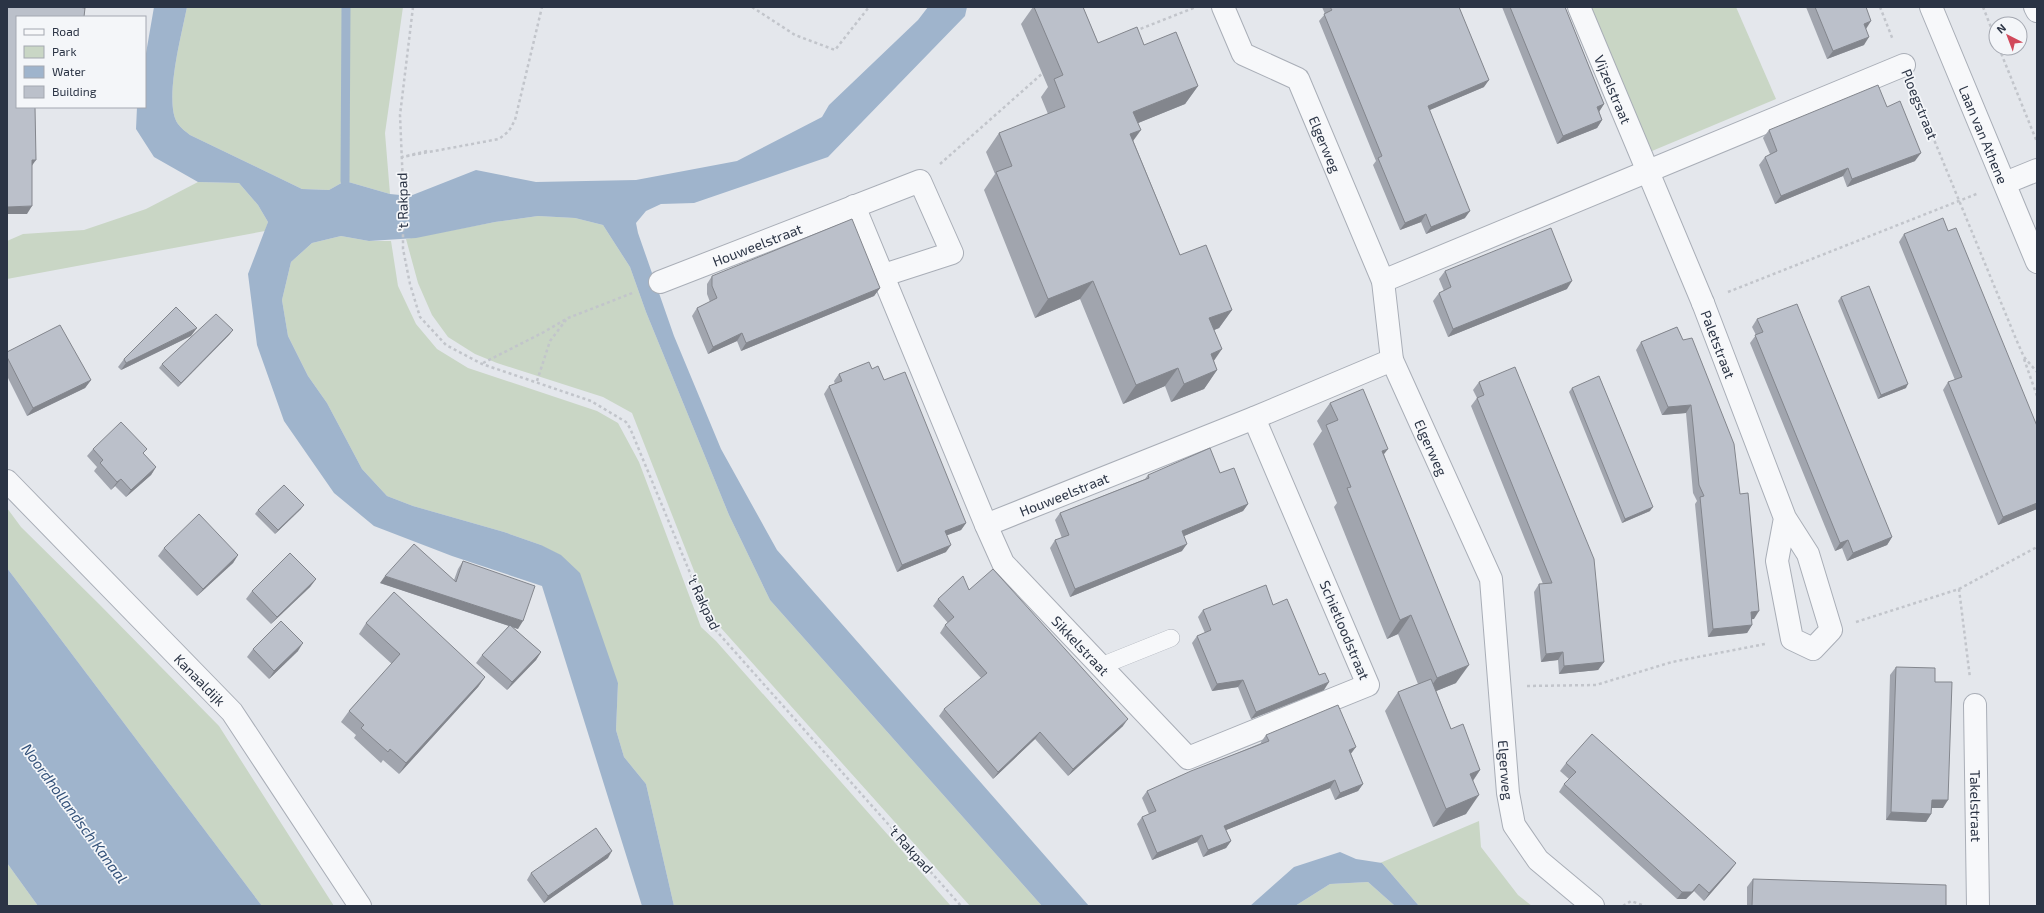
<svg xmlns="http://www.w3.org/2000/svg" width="2044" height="913" font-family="'Exo 2',sans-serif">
	<rect width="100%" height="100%" fill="#e4e7ec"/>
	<!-- green -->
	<g fill="#c9d6c5">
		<path d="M187 7H403L385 133 390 194 345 181 329 190 302 189 190 135C186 132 181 128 178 124 163 103 182 33 187 7Z"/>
		<path d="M1588 7H1736L1776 99 1652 151Z"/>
		<path d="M198 182 239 183 258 205 268 222 265 231 7 279V241L23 234 84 230 146 209Z"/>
		<path d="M538 216 575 218 603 225 630 267 646 312 729 515 770 600 1042 906H970L713 619 632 413 603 397 497 363 475 354 448 337 432 315 418 283 406 239 495 222Z"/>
		<path d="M341 236 369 241H391L398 286 416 324 437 349 468 368 597 411 618 423 639 462 701 627 716 641 951 906H674L646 784 624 757 616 730 618 683 541 545 504 532 413 506 387 496 362 469 327 403 308 376 288 336 282 300 291 262 312 243Z"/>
		<path d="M7 508 21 527 99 604 219 726 334 906H262L7 568Z"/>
		<path d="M1479 821 1481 847 1518 895 1532 906H1419L1382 863H1380Z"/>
		<path d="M7 863 38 906H7Z"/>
		<path d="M1368 882 1395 906H1295L1330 884Z"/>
	</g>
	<!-- water -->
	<g fill="#9fb4cc">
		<path d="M154 7H187C182 33 163 103 178 124 181 128 186 132 190 135L302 189 329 190 345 181 390 194 410 196 476 170 536 182 636 180 737 161 822 117 829 105 918 20 928 7H967L965 16 828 157 694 203 661 204 646 211 636 223 638 233 674 336 721 449 777 550 1089 906H1042L770 600 729 515 646 312 630 267 603 225 575 218 538 216 495 222 416 238 369 241 341 236 312 243 291 262 282 300 288 336 308 376 327 403 362 469 387 496 413 506 504 532 541 545 561 555 580 573 618 683 616 730 624 757 646 784 674 906H642L542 586 452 556 374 526 334 493 284 421 257 345 248 274 268 222 258 205 239 183 198 182 154 157 136 129 137 107H145V59Z"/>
		<path d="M7 568 262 906H38L7 863Z"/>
		<path d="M1340 852 1356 859 1382 863 1419 906H1395L1368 882 1330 884 1295 906H1250L1294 867Z"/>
	</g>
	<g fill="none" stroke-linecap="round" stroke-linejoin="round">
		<!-- stream -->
		<path stroke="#9fb4cc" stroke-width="9" d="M345 181 346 7"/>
		<!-- service casing -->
		<g stroke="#a9aeb7" stroke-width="18">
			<path id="service" d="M1101 666 1171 638"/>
		</g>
		<!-- pedestrian casing -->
		<g stroke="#a9aeb7" stroke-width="24">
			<g id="pedestrian">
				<path id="s1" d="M1703 303 1785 518 1808 554 1831 630 1813 649 1792 639 1777 561 1785 518"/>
			</g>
		</g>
		<!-- minor casing -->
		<g stroke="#a9aeb7" stroke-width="24">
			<g id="minor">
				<path id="s2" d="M1223 7 1243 54 1298 79 1383 281 1392 360 1491 579 1508 793 1514 825 1538 860 1593 906"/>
				<path id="s3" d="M1579 7 1703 303"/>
				<path d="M2035 7 2037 11"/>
				<path d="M2005 183 2037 170"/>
				<path id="s4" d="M854 206 986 525 1254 418 1392 360"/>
				<path d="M1383 281 1904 65"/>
				<path id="s5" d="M660 282 920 181 952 253 884 275"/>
				<path id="s6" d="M986 525 1003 563 1188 758 1368 685 1254 418"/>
				<path id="s7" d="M1975 705 1978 906"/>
			</g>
		</g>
		<!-- tertiary casing -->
		<g stroke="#a9aeb7" stroke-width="24">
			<g id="tertiary">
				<path id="s8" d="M1931 7 2037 262"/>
				<path id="s9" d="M7 481 232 712 360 906"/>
			</g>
		</g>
		<!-- path -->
		<g stroke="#c2c5cb" stroke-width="2.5" stroke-dasharray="3 3" stroke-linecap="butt">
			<path d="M413 7 400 115 403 186V249L410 284 420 317 446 345 482 364 591 401 626 422 630 428 712 626 961 906"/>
			<path d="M752 7 795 35 835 50 869 7"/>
			<path d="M1880 7 1893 40"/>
			<path d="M1983 7 1996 40"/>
			<path d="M1135 31 1196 7"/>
			<path d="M1999 48 2037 142"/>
			<path d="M1914 91 2016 339 2024 357 2037 372"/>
			<path d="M427 151 402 157 499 139 509 131 515 120 542 7"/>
			<path d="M940 164 1044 72"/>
			<path d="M1728 292 1979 193"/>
			<path d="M2024 359 2037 396"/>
			<path d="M483 363 544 332 568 318 635 292"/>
			<path d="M537 381 550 341 566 320"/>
			<path d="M1959 589 2037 547"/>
			<path d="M1856 622 1959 589 1970 678"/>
			<path d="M1527 686 1596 685 1672 662 1765 644"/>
			<path d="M1623 906 1631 901 1645 906"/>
		</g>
		<!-- service -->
		<use href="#service" stroke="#f7f8fa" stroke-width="17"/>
		<!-- pedestrian -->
		<use href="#pedestrian" stroke="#f7f8fa" stroke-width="22"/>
		<!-- minor -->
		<use href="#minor" stroke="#f7f8fa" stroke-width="22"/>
		<!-- tertiary -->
		<use href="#tertiary" stroke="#f7f8fa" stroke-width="22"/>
	</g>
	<!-- wall -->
	<g fill="#a1a5ae">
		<path d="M1033 7H1083L1098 43 1144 45 1198 86 1185 104 1138 123 1133 140 1180 255 1232 310 1219 328 1214 330V361L1217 370 1204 389 1171 402 1165 386 1123 404 1080 299 1035 318 984 190 995 174 986 152 999 133 1048 114 1041 97 1048 87 1021 24Z"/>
		<path d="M1322 7H1459L1484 87 1429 110 1465 218 1426 234 1421 222 1400 230 1373 165 1376 161 1319 21 1325 14Z"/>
		<path d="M1502 7H1565L1604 104 1599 111 1602 120 1597 128 1557 144Z"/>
		<path d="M1806 7H1866V29L1864 45 1827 59Z"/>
		<path d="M1887 107 1915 161 1847 187 1843 176 1775 204 1759 165 1765 157 1770 154 1763 138 1769 130Z"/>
		<path d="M1948 231 2037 426V509L1998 525 1943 390 1948 382 1955 380 1899 242 1904 234Z"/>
		<path d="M1445 271 1567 289 1448 337 1433 301 1439 293 1444 291 1439 279Z"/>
		<path d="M712 276 880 288 874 296 741 351 737 341 708 354 692 316 697 308 710 302 707 294V284Z"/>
		<path d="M1841 297 1906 388 1878 399 1838 301Z"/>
		<path d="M1757 319 1892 537 1887 545 1847 561 1842 548 1835 551 1750 343 1756 335 1752 327Z"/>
		<path d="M1677 327 1754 619H1752V625L1747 633 1708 637 1695 504 1697 501 1693 493 1686 413 1662 415 1636 350 1641 342Z"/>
		<path d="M230 334 178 387 159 368 162 364Z"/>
		<path d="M191 336 121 370 118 367 124 359Z"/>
		<path d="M7 352 91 380 85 388 27 416 7 376Z"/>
		<path d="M872 369 884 380 966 523 961 530 947 535 946 552 897 572 824 394 829 386 835 384 834 381 839 374Z"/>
		<path d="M1479 382 1604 662 1598 670 1559 674 1558 660 1541 662 1534 592 1539 584H1543L1471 406 1477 398 1473 390Z"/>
		<path d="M1572 388 1650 511 1622 523 1569 392Z"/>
		<path d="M1330 403 1384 454 1456 683 1436 691 1451 729 1480 770 1473 781 1466 814 1433 827 1385 711 1398 692 1418 684 1398 634 1387 639 1334 507 1337 503 1313 444 1322 431 1317 421Z"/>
		<path d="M93 449 144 454 156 467 151 475 126 497 115 486 111 490 94 471 97 467 87 456Z"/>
		<path d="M1220 473 1248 504 1243 511 1184 536 1182 551 1070 597 1050 548 1055 540 1062 538 1055 520 1060 513 1145 479 1148 475Z"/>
		<path d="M301 509 275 534 255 514 258 510Z"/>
		<path d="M164 548 238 555 233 563 197 596 158 556Z"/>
		<path d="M463 561 518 629 512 627 541 652 536 660 507 690 476 663 482 655 509 626 380 583 454 580 458 569Z"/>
		<path d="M316 579 310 587 271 624 246 599 252 591Z"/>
		<path d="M969 590 1123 726 1068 776 1035 739 993 779 939 716 944 709 981 678 940 633 945 625 948 623 933 606 938 599Z"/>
		<path d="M1273 605 1324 690 1251 719 1238 687 1212 691 1192 643 1197 636 1205 633 1198 617 1203 610Z"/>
		<path d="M366 623 485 677 478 687 399 774 383 760 381 763 354 738 356 735 341 722 349 711 392 664 359 634Z"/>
		<path d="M253 649 298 651 269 679 247 657Z"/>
		<path d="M1896 667 1943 808H1931V814L1926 822 1886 820 1890 675Z"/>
		<path d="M1266 735 1351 754 1363 784 1358 791 1335 800 1330 788 1226 830 1231 841 1226 848 1203 857 1197 842 1152 860 1137 824 1142 817 1149 814 1142 798 1147 791 1261 743V742Z"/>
		<path d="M1566 763 1736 863 1730 871 1704 901 1694 891 1686 899H1677L1559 792 1564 784 1569 779 1560 771Z"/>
		<path d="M608 858 544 903 527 880 531 873Z"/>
		<path d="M1753 879 1946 906H1747V887Z"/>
	</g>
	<!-- shaded-wall -->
	<g fill="#83868d">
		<path d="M1871 21 1866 29 1864 24Z"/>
		<path d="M1869 37 1864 45 1827 59 1833 51Z"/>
		<path d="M1489 80 1484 87 1423 113 1428 106Z"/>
		<path d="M1198 86 1185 104 1121 130 1133 112Z"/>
		<path d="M1604 104 1599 112 1597 107Z"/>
		<path d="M1602 120 1597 128 1557 144 1563 136Z"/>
		<path d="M1141 130 1128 148 1130 134Z"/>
		<path d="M1921 153 1915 161 1847 187 1852 179Z"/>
		<path d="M32 160H36L31 167Z"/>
		<path d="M1848 168 1843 176 1775 204 1781 196Z"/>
		<path d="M32 206 27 214H7V207Z"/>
		<path d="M1470 211 1465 218 1426 234 1431 227Z"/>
		<path d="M1426 214 1421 222 1400 230 1405 223Z"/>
		<path d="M1093 281 1080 299 1035 318 1048 299Z"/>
		<path d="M1572 281 1567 289 1448 337 1453 329Z"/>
		<path d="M880 288 874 296 741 351 746 343Z"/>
		<path d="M1232 310 1219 328 1197 337 1209 318Z"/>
		<path d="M197 328 191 336 121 370 126 363Z"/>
		<path d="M233 330 230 334 178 387 181 383Z"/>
		<path d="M742 333 737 341 708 354 713 347Z"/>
		<path d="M1222 349 1209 368 1211 354Z"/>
		<path d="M1178 368 1165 386 1123 404 1136 385Z"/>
		<path d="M1217 370 1204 389 1171 402 1184 384Z"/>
		<path d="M91 380 85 388 27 416 33 408Z"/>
		<path d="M1908 384 1906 388 1878 399 1881 395Z"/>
		<path d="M1691 405 1686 413 1662 415 1668 407Z"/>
		<path d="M1388 449 1374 467 1382 451Z"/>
		<path d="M156 467 151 475 126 497 131 490Z"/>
		<path d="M121 479 115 486 111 490 117 482Z"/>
		<path d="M2037 503V509L1998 525 2003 517Z"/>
		<path d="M1248 504 1243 511 1177 539 1182 531Z"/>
		<path d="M304 505 301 509 275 534 278 530Z"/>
		<path d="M1653 507 1650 511 1622 523 1625 519Z"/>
		<path d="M966 523 961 530 940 538 945 531Z"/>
		<path d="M1892 537 1887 545 1847 561 1853 553Z"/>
		<path d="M1848 540 1842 548 1835 551 1840 543Z"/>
		<path d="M1187 544 1182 551 1070 597 1075 589Z"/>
		<path d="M951 545 946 552 897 572 902 565Z"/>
		<path d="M238 555 233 563 197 596 203 589Z"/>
		<path d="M385 576 523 621 518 629 380 583Z"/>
		<path d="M316 579 310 587 271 624 277 617Z"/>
		<path d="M1759 611 1754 619 1746 620 1751 612Z"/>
		<path d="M1411 615 1398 634 1387 639 1400 620Z"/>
		<path d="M1752 625 1747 633 1708 637 1713 629Z"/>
		<path d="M303 643 298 651 269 679 274 671Z"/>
		<path d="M541 652 536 660 507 690 512 682Z"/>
		<path d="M1563 652 1558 660 1541 662 1546 654Z"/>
		<path d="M1604 662 1598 670 1559 674 1564 666Z"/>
		<path d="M1469 665 1456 683 1424 696 1437 678Z"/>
		<path d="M485 677 478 687 399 774 406 763Z"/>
		<path d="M1243 680 1238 687 1212 691 1217 684Z"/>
		<path d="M1329 682 1324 690 1251 719 1256 712Z"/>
		<path d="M1128 719 1123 726 1068 776 1073 769Z"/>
		<path d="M1040 732 1035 739 993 779 998 772Z"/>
		<path d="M1356 747 1350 755 1349 750Z"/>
		<path d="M1480 770 1467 789 1470 774Z"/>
		<path d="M1335 780 1330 788 1219 833 1224 826Z"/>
		<path d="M1363 784 1358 791 1335 800 1340 793Z"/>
		<path d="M1479 795 1466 814 1433 827 1446 809Z"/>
		<path d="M1932 800H1948L1943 808H1926Z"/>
		<path d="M1891 812 1931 814 1926 822 1886 820Z"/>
		<path d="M1202 835 1197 842 1152 860 1157 853Z"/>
		<path d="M1231 841 1226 848 1203 857 1208 850Z"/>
		<path d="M612 851 608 858 544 903 548 896Z"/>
		<path d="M1736 863 1730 871 1704 901 1709 893Z"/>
		<path d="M1699 884 1694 891 1686 899H1677L1682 892Z"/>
	</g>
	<!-- building -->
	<g fill="#bbc0ca" stroke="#83868d">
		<path d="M7 7H78L85 8 84 17H17V107H35L36 160H32V206L7 207Z"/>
		<path d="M1034 7H1083L1098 43 1137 27 1144 45 1176 32 1198 86 1133 112 1141 130 1130 134 1180 255 1206 245 1232 310 1209 318 1222 349 1211 354 1217 370 1184 384 1178 368 1136 385 1093 281 1048 299 996 172 1012 166 999 133 1065 107 1054 79 1063 75Z"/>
		<path d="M1330 7H1459L1489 80 1428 106 1470 211 1431 227 1426 214 1405 223 1378 158 1382 156 1324 14 1332 10Z"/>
		<path d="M1510 7H1565L1604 104 1597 107 1602 120 1563 136Z"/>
		<path d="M1815 7H1866L1871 21 1864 24 1869 37 1833 51Z"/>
		<path d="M1878 85 1887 107 1900 101 1921 153 1852 179 1848 168 1781 196 1765 157 1777 151 1769 130Z"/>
		<path d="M1943 218 1948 231 1956 228 2037 426V503L2003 517 1948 382 1962 377 1904 234Z"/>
		<path d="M852 219 880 288 746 343 742 333 713 347 697 308 717 298 712 286V276Z"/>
		<path d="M1551 228 1572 281 1453 329 1439 293 1451 287 1445 271Z"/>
		<path d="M1869 286 1908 384 1881 395 1841 297Z"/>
		<path d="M1797 304 1892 537 1853 553 1848 540 1840 543 1755 335 1763 332 1757 319Z"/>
		<path d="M176 307 197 328 126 363 124 359Z"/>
		<path d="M216 314 233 330 181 383 162 364Z"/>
		<path d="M60 325 91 380 33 408 7 357V352Z"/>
		<path d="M1677 327 1683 340 1692 338 1734 444 1740 494 1748 493 1759 611 1751 612 1752 625 1713 629 1700 497 1704 496 1699 485 1691 405 1668 407 1641 342Z"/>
		<path d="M869 362 872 369 878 366 884 380 905 372 966 523 945 531 951 545 902 565 829 386 842 381 839 374Z"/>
		<path d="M1515 367 1594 559 1604 662 1564 666 1563 652 1546 654 1539 584 1552 583 1477 398 1484 395 1479 382Z"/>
		<path d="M1599 376 1653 507 1625 519 1572 388Z"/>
		<path d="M1363 389 1388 449 1382 451 1469 665 1437 678 1411 615 1400 620 1347 488 1351 487 1326 425 1338 420 1330 403Z"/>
		<path d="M121 422 147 449 143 453 156 467 131 490 121 479 117 482 100 463 103 460 93 449Z"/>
		<path d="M1210 448 1220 473 1234 468 1248 504 1182 531 1187 544 1075 589 1055 540 1069 535 1060 513 1149 478 1148 475Z"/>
		<path d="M284 485 304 505 278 530 258 510Z"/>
		<path d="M199 514 238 555 203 589 164 548Z"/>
		<path d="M414 544 456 582 463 561 535 586 523 621 385 576Z"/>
		<path d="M290 553 316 579 277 617 252 591Z"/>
		<path d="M993 569 1128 719 1073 769 1040 732 998 772 944 709 987 673 945 625 954 617 938 599 963 576 969 590Z"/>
		<path d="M1266 585 1273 605 1287 599 1319 675 1325 673 1329 682 1256 712 1243 680 1217 684 1197 636 1211 630 1203 610Z"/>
		<path d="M394 592 485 677 406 763 390 749 388 752 361 728 364 725 349 711 400 654 366 623Z"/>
		<path d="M281 621 303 643 274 671 253 649Z"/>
		<path d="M510 625 541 652 512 682 482 655Z"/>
		<path d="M1896 667 1935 668V682H1952L1948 800H1932L1931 814 1891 812Z"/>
		<path d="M1431 679 1451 729 1463 724 1480 770 1470 774 1479 795 1446 809 1398 692Z"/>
		<path d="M1338 705 1356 747 1349 750 1363 784 1340 793 1335 780 1224 826 1231 841 1208 850 1202 835 1157 853 1142 817 1156 811 1147 791 1191 771 1269 741 1266 735Z"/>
		<path d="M1592 734 1736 863 1709 893 1699 884 1692 892H1682L1564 784 1576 772 1566 763Z"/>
		<path d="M596 828 612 851 548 896 531 873Z"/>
		<path d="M1753 879 1946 885V906H1752Z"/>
	</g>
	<g text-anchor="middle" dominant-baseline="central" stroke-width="3.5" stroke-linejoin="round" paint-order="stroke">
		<!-- street labels -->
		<g font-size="14" fill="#2b3445" stroke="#f4f6f9">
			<text stroke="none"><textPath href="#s3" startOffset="89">Vijzelstraat</textPath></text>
			<text transform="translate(1920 104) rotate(68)">Ploegstraat</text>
			<text stroke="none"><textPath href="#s8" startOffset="138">Laan van Athene</textPath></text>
			<text stroke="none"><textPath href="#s2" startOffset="182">Elgerweg</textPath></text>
			<text transform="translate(402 202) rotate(-91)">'t Rakpad</text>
			<text stroke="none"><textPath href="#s5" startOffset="104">Houweelstraat</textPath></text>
			<text stroke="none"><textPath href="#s1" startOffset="44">Paletstraat</textPath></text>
			<text stroke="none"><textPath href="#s2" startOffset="506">Elgerweg</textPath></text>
			<text stroke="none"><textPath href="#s4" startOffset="429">Houweelstraat</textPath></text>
			<text transform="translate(704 602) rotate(65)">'t Rakpad</text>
			<text transform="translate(1345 630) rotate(67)">Schietloodstraat</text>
			<text stroke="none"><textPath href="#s6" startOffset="155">Sikkelstraat</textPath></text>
			<text stroke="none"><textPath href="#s9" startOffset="277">Kanaaldijk</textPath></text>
			<text stroke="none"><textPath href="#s2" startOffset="842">Elgerweg</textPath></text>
			<text stroke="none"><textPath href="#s7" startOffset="101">Takelstraat</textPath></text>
			<text transform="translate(911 849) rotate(48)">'t Rakpad</text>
		</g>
		<!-- water labels -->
		<g font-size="15" font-style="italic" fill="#34527a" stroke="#f4f6f9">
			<text transform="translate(75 813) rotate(54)">Noordhollandsch Kanaal</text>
		</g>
	</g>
	<!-- border -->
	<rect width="2044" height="913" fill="none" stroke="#2b3445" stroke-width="16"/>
	<!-- legend -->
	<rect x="16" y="16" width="130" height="92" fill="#f4f6f9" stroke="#a4a8b1"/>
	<rect x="24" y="29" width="20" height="6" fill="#f7f8fa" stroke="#a4a8b1"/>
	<text x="52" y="36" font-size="12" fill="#2b3445">Road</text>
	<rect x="24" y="46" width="20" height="12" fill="#c9d6c5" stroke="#a4a8b1"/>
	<text x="52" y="56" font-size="12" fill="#2b3445">Park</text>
	<rect x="24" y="66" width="20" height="12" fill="#9fb4cc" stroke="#a4a8b1"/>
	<text x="52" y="76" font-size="12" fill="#2b3445">Water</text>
	<rect x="24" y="86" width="20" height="12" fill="#bbc0ca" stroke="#a4a8b1"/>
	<text x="52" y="96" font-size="12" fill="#2b3445">Building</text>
	<!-- north arrow -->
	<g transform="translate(2008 36) rotate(318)"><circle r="19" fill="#f4f6f9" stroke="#a4a8b1"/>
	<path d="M0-3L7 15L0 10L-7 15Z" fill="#d1495b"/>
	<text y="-6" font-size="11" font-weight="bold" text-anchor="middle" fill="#2b3445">N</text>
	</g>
</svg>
